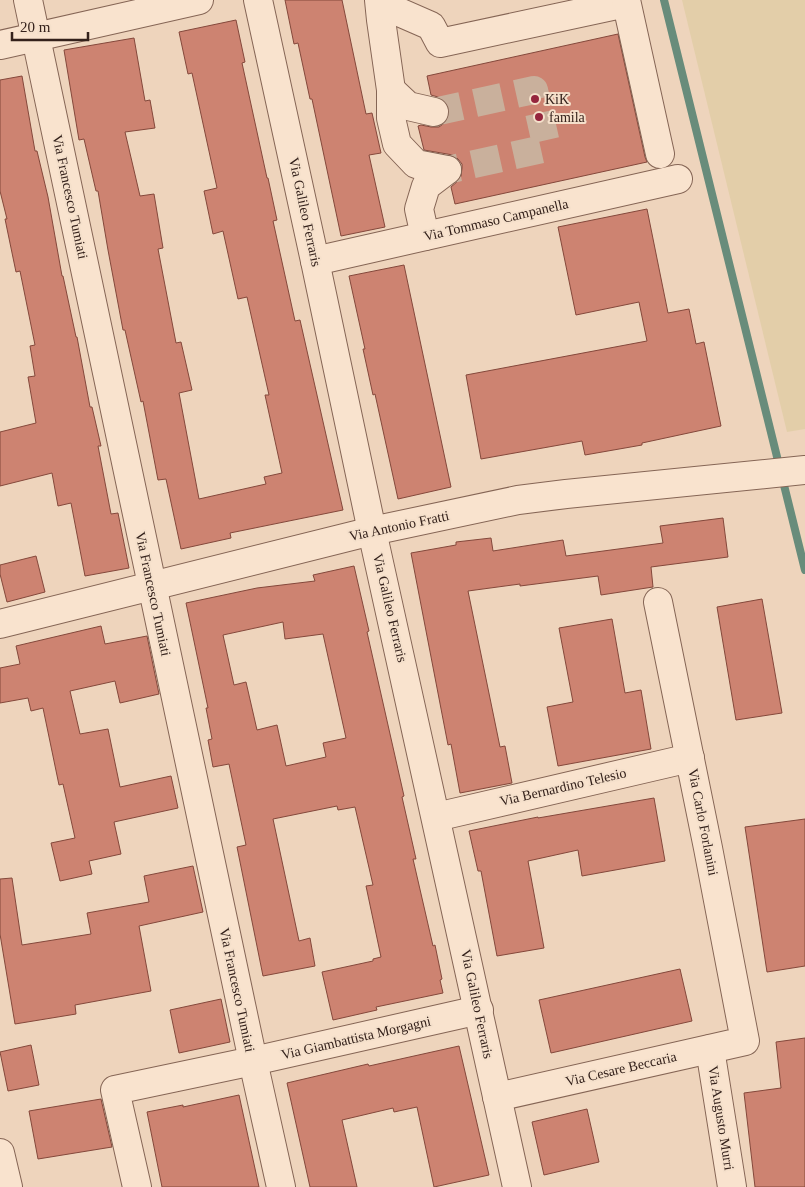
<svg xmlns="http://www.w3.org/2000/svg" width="805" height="1187" font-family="'Times New Roman',serif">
	<rect width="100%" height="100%" fill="#eed4bc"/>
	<!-- farmland -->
	<path fill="#e3cea9" d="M682 0H805V429L787 432Z"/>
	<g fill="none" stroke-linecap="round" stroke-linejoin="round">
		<!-- stream -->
		<path stroke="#688c7b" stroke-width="8" d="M664 0 805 570"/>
	</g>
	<!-- building -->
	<g fill="#cd8371" stroke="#84483b" fill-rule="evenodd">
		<path d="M285 0H342L366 114 372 113 381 153 369 155 385 227 341 236 312 99H310L298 43 294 44Z"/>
		<path d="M236 20 245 62 242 63 267 178H268L277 220 273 221 295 321 300 320 343 510 230 533 231 538 181 549 166 479 158 480 143 401 141 402 125 330H123L108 250 98 191H96L84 139 79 140 64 50 134 38 145 101 150 100 155 128 125 132 140 196 154 194 163 248 158 249 176 343 181 342 192 390 179 393 199 499 266 484 264 477 282 473 265 395H269L247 297 238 299 223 231 213 234 204 191 217 188 192 73 188 74 179 32Z"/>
		<path d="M618 34 645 157 647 162 455 204 451 187 458 181 461 176 462 168V164L458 159 453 155 424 150 418 126 421 125 431 127H439L446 122 449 115V108L445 101 438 97 431 95 427 76Z"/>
		<path d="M22 76 35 151H37L48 197 62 276H63L76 337H77L90 407H92L101 446H98L111 514 118 513 129 568 85 576 71 503 58 506 52 473 0 486V432L36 423 28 377 35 376 30 346 35 345 20 271 16 272 5 219H7L0 191V80Z"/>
		<path d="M647 209 668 313 689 309 696 344 704 342 721 426 642 443V445L585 455 582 441 481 459 466 375 647 341 639 302 576 315 558 227Z"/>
		<path d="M404 265 451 487 398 499 375 394 373 395 363 349H365L349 276Z"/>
		<path d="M723 518 728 557 651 567 653 587 601 595 598 576 520 586V584L468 591 500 747 505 746 512 783 460 793 451 744 448 745 411 553 456 545V542L491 538 493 551 563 540 566 556 663 543 660 526Z"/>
		<path d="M36 556 45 592 7 602 0 574V565Z"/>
		<path d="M354 566 369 631 367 632 404 796 402 797 416 859H413L433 946 435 945 442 979 440 980 443 993 376 1007 377 1010 333 1020 322 972 373 961V959L381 957 366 886 373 885 355 807 338 810 337 806 273 819 299 941 310 938 315 966 263 976 237 847 246 845 229 764 213 767 208 740 212 739 206 708H208L186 603 257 588 315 581 313 575ZM283 622 285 639 323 634 346 738 323 743 326 757 286 766 277 725 257 730 246 682 234 685 223 635Z"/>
		<path d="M762 599 782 713 736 720 717 607Z"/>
		<path d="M612 619 625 693 641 690 651 749 558 766 547 707 573 702 559 628Z"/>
		<path d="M101 626 105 644 147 636 159 694 120 703 115 681 70 691 80 734 108 729 120 787 171 776 178 808 114 822 121 854 89 861 92 874 60 881 51 843 75 838 63 784 59 785 43 708 31 711 28 698 0 703V668L20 664 16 646Z"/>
		<path d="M654 798 665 861 582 876 578 850 528 861 544 948 497 956 481 871H478L469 831 538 817V818Z"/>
		<path d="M805 819V966L767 972 745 827Z"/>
		<path d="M193 866 203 912 139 926 151 991 75 1005 76 1014 15 1024 0 934V879L12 878 22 945 91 934 87 913 149 902 144 876Z"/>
		<path d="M680 969 692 1021 551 1053 539 1000Z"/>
		<path d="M221 999 230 1042 179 1053 170 1010Z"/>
		<path d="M805 1038V1187H755L744 1093 781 1088 776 1042Z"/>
		<path d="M31 1045 39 1085 8 1091 0 1052Z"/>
		<path d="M459 1046 489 1175 434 1187 417 1107 394 1112 393 1108 342 1120 357 1187H310L287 1083 368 1064 369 1066Z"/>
		<path d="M239 1095 259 1187H162L147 1112 183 1105V1107Z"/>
		<path d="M101 1099 112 1147 38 1159 29 1111Z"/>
		<path d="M587 1109 599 1162 544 1175 532 1122Z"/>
	</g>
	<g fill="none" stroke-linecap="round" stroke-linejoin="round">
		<!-- minor-tunnel -->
		<path stroke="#c9b09c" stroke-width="28" stroke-dasharray="28 14" stroke-linecap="butt" d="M434 112 534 90 547 148 447 170"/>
		<!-- minor casing -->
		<g stroke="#856555" stroke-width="30">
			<g id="minor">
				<path d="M28 0 253 1061 281 1187"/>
				<path d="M258 0 315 261 372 531 517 1187"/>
				<path d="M379 0 381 20 391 90V118L397 144 416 164 447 170"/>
				<path d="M383 0 392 9 431 26 440 43 626 3"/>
				<path d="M626 0 660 154"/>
				<path d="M0 45 199 0"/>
				<path d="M391 90 408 106 434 112"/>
				<path d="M425 236 419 209 426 186 447 170"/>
				<path d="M315 261 678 179"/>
				<path d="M0 624 372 531 518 500 566 494 805 470"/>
				<path d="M436 817 690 758"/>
				<path d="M710 1049 732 1187"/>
				<path d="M497 1097 745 1041 708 848 658 602"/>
				<path d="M0 1153 8 1187"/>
				<path d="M137 1187 115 1090 253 1061 479 1010"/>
			</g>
		</g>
		<!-- minor -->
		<use href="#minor" stroke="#f9e3ce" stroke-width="28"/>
	</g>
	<!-- markers -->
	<g fill="#95253d" stroke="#f5e0cb" stroke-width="2">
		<circle cx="535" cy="99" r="5"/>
		<circle cx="539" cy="117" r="5"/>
	</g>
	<g text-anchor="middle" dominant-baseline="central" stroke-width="4" stroke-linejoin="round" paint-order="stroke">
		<!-- poi labels -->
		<g font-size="14" fill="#34211b" stroke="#f5e0cb" text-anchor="start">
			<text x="545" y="99">KiK</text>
			<text x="549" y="117">famila</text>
		</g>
		<!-- street labels -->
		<g font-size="14" fill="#34211b" stroke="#f5e0cb">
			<text transform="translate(70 197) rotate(78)">Via Francesco Tumiati</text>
			<text transform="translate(305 212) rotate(78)">Via Galileo Ferraris</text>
			<text transform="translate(496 220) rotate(-13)">Via Tommaso Campanella</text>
			<text transform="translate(399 526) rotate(-12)">Via Antonio Fratti</text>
			<text transform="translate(153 594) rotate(78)">Via Francesco Tumiati</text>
			<text transform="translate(390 608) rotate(77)">Via Galileo Ferraris</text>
			<text transform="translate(563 787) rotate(-13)">Via Bernardino Telesio</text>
			<text transform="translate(703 822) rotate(79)">Via Carlo Forlanini</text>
			<text transform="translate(237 990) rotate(78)">Via Francesco Tumiati</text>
			<text transform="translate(477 1004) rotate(78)">Via Galileo Ferraris</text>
			<text transform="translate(356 1038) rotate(-13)">Via Giambattista Morgagni</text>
			<text transform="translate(621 1069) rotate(-13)">Via Cesare Beccaria</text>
			<text transform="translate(721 1118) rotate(81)">Via Augusto Murri</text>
		</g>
	</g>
	<!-- scale -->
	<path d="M12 32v8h76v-8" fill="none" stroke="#34211b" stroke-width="2.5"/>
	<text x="20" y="32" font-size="15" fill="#34211b" stroke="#f5e0cb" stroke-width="4" paint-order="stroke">20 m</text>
</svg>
